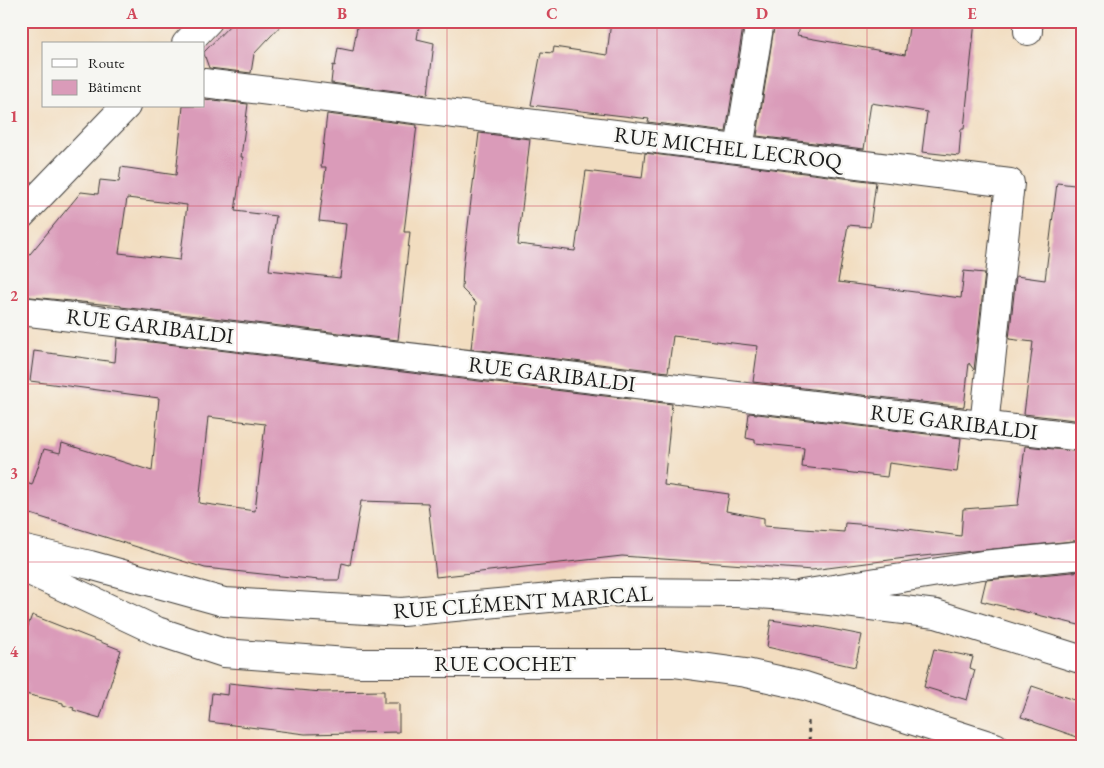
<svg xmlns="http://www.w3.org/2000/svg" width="1104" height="768" font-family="'EB Garamond',serif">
	<rect width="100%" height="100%" fill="#f6f6f2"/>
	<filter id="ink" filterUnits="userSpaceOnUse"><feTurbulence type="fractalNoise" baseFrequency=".02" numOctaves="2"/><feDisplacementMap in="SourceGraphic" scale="10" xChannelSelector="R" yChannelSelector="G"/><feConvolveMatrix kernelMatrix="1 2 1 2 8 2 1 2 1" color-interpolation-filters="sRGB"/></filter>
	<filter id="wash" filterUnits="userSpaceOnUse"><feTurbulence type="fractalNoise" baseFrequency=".0096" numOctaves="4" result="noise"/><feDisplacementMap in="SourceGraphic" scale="20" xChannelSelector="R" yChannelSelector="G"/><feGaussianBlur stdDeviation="1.12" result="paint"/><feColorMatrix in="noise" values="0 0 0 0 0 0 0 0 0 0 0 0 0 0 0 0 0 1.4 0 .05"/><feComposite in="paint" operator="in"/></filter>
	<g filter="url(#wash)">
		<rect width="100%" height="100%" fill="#f2ddc0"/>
		<g id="blocks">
			<!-- building -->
			<g fill="#da9bb9" fill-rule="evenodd">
				<path d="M234 21H285L254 54 251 73 209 68 204 54V52Z"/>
				<path d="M358 21H420L417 39 434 43 428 94 420 93V94L331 83 333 65 335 66 338 48 353 51Z"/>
				<path d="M611 21H744L726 132 648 122 649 119 531 105 541 52 553 53 554 47 607 55Z"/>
				<path d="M775 21H800L797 36 905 55 910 21H975L964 129H961L959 156 922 152 927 112 871 103 864 149 757 136Z"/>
				<path d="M204 99 248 104 241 157H243L235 211 276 216 269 270 340 278 346 224 319 221 326 167H321L327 114 417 125 404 232H410L398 340 121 307V306L21 296V265L81 192 98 194 100 180 119 182 121 167 176 175 183 106H204ZM127 198 187 205 180 260 119 253Z"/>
				<path d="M479 133 530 139 518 244 575 251 586 171 642 178 645 153 876 182 870 227 848 225 838 282 961 298 964 271 985 273 974 370 969 363 964 407 753 382 758 346 673 336 668 372 471 349 476 303 462 289 463 268Z"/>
				<path d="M1057 183 1083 186V421L1024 414 1033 342 1009 339 1016 276 1045 280Z"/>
				<path d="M117 338 672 404 664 485 729 494 726 511 764 518V526L844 532 845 523 884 526 961 536 963 509 1018 505 1025 446 1083 452V540L913 557 812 570 622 556 436 577 428 503 361 501 350 565 342 563 339 580H319L205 568 21 511V481L32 485 44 449 60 453 62 443 152 471 159 398 30 381 34 351 115 362ZM208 417 265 424 255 511 199 503Z"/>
				<path d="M749 413 961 438 957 472 889 463 887 477 802 467 804 448 755 443V440L746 438Z"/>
				<path d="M1083 571V626L981 601 986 580Z"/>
				<path d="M32 615 88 637 121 650 100 718 73 710 74 708 63 705V703L21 693V645Z"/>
				<path d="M771 620 821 627 862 635 855 667 767 647Z"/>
				<path d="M934 649 973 657 970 668 975 670 967 700 924 687Z"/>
				<path d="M229 683 286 689 322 692 384 691V703H399V732L305 734 209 722 212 693 228 695Z"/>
				<path d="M1032 686 1083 703V739L1034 722V721L1021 717Z"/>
			</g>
		</g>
	</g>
	<g filter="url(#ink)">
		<use href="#blocks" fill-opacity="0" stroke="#3c3935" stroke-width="1"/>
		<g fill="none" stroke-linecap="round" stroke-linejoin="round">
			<!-- minor casing -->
			<g stroke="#3c3935" stroke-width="30">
				<g id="minor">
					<path d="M1028 21V31"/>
					<path d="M186 44 208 21"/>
					<path d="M204 83 1010 183 984 426"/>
					<path d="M739 149 760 21"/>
					<path d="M21 215 126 106"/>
					<path d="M21 311 1083 437"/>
					<path d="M802 594 982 565 1083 555"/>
				</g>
			</g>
			<!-- tertiary casing -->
			<g stroke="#3c3935" stroke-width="30">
				<g id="tertiary">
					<path d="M21 549 90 565 224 602 402 612 613 592 737 593 789 596 936 614 1083 660"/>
					<path d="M21 567 157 631 224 653 361 663H673L746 673 805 686 995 747"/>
				</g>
			</g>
			<!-- path -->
			<path stroke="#3c3935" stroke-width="3" stroke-dasharray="4 4" stroke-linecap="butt" d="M808 721 810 747"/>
			<!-- minor -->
			<use href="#minor" stroke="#fff" stroke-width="28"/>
			<!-- tertiary -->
			<use href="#tertiary" stroke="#fff" stroke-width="28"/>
		</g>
	</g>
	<!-- grid -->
	<path fill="none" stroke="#d1495b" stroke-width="1" stroke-opacity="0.55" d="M237 21V747M447 21V747M657 21V747M867 21V747M21 206H1083M21 384H1083M21 562H1083"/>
	<g text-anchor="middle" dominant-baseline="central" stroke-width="4.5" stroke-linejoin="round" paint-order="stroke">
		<!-- street labels -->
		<g font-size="22" fill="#1c1c1c" stroke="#f6f6f2">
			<text transform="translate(728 148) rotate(7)">RUE MICHEL LECROQ</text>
			<text transform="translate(150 326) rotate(7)">RUE GARIBALDI</text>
			<text transform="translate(552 374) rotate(7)">RUE GARIBALDI</text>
			<text transform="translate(954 422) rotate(7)">RUE GARIBALDI</text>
			<text transform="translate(523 602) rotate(-4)">RUE CLÉMENT MARICAL</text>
			<text x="505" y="663">RUE COCHET</text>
		</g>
	</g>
	<!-- margin -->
	<rect width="1104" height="768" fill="none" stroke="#f6f6f2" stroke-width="55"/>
	<!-- legend -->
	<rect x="42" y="42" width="162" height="65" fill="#f6f6f2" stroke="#9f9f9c"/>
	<rect x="52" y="59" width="25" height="8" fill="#ffffff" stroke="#9f9f9c"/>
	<text x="88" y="68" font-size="15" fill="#1c1c1c">Route</text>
	<rect x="52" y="80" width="25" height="15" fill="#da9bb9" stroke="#9f9f9c"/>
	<text x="88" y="92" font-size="15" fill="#1c1c1c">Bâtiment</text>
	<rect x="28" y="28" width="1048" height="712" fill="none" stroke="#d1495b" stroke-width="2"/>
	<g font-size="16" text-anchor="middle" font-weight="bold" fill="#d1495b">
		<text x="132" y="19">A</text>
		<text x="342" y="19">B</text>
		<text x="552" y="19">C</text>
		<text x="762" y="19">D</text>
		<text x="972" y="19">E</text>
		<text x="14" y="122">1</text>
		<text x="14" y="301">2</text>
		<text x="14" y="479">3</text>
		<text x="14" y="657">4</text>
	</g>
</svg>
